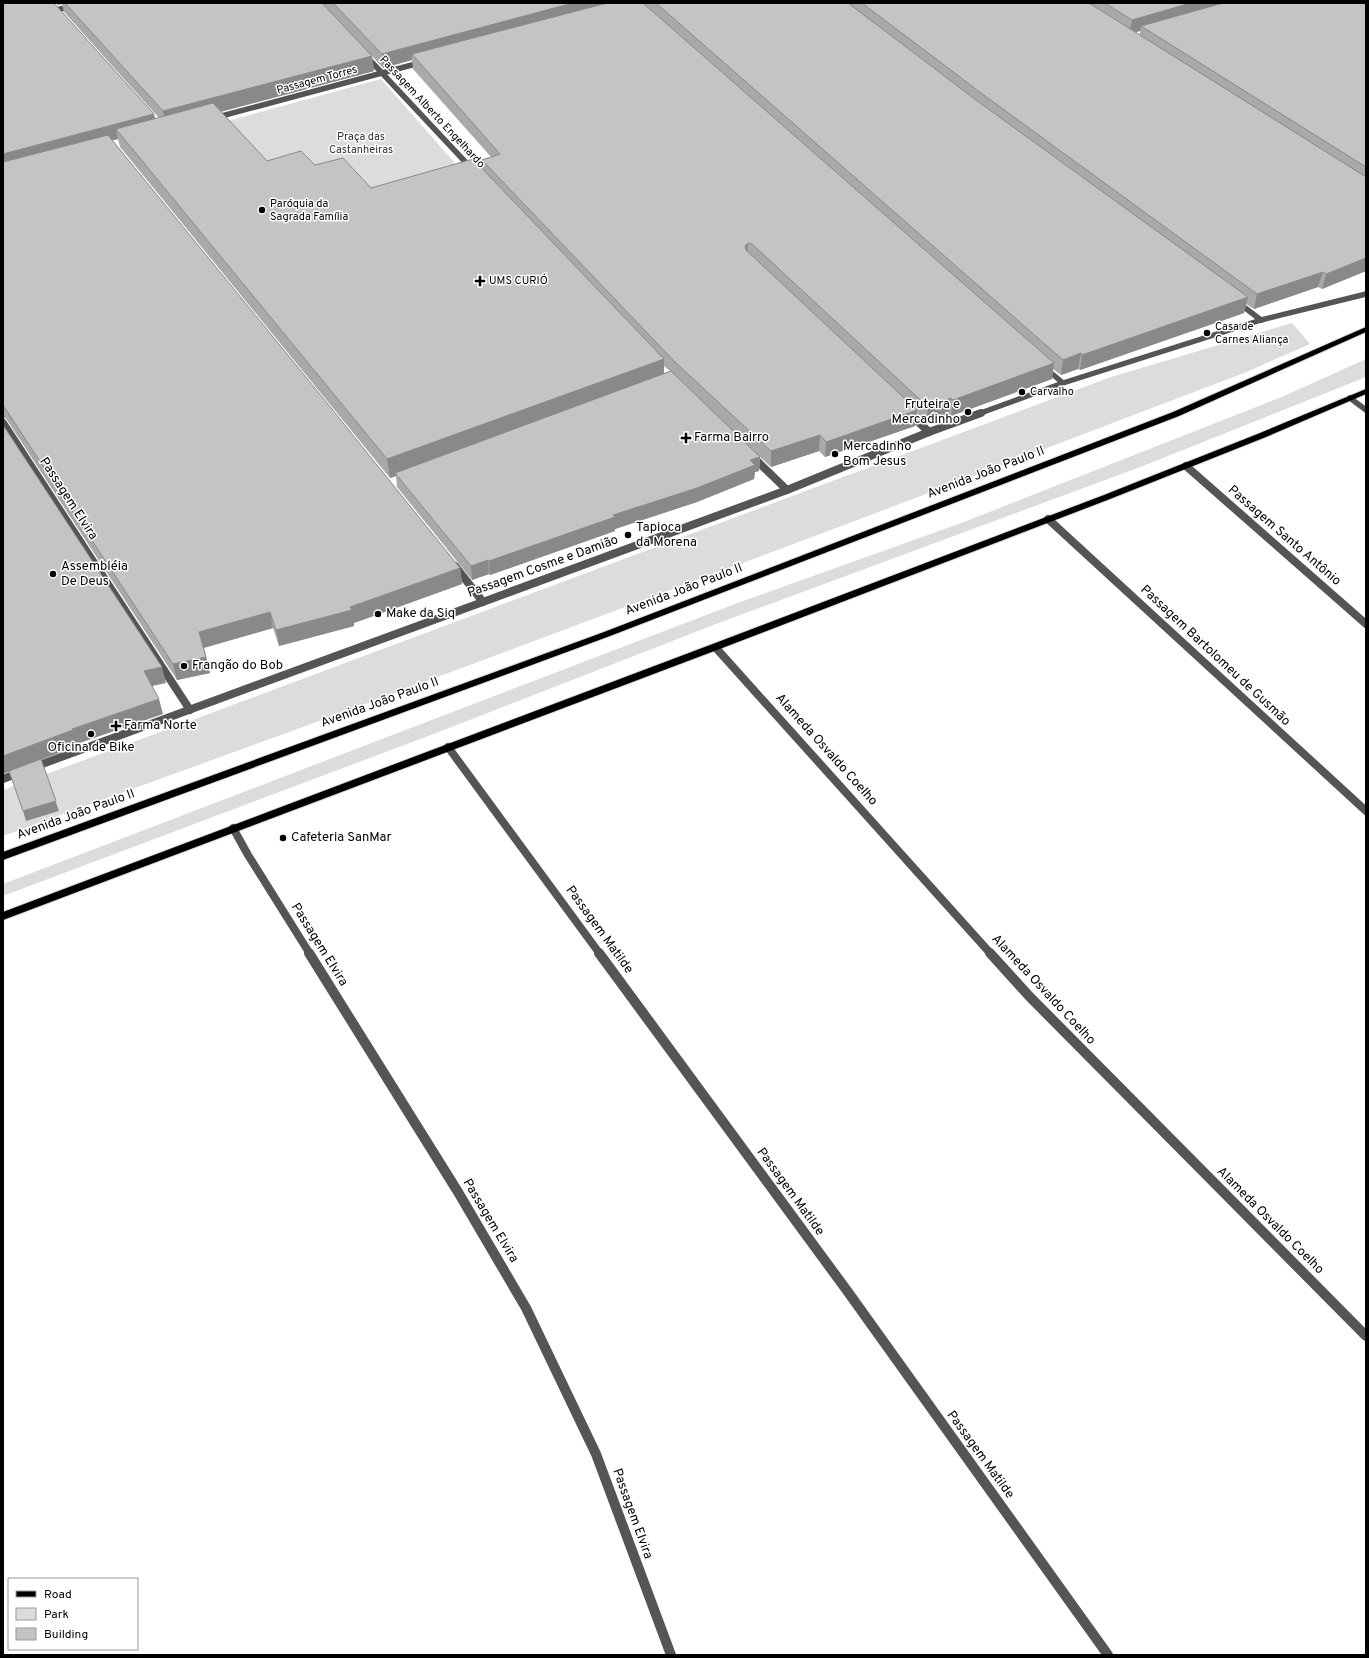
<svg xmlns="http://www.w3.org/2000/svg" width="1369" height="1658" font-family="Overpass,sans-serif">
	<rect width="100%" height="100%" fill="#fff"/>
	<!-- green -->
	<g fill="#dcdcdc">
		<path d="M381 79 468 178 351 213 272 179 228 121Z"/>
		<path d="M1292 323 1310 344 1244 373 860 519 344 712 3 836V790L171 728 1111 377Z"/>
		<path d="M1366 359V377L1143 466 716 624 423 738 3 896V884L735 604 964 522 1284 396Z"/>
	</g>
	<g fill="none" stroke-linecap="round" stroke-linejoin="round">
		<!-- primary casing -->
		<g stroke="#dbdbdb" stroke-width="2">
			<g id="primary">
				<path d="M1366 327V332L1179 416 610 636 3 860V852L604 632 1173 412Z"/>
				<path d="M1366 389V394L1266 437 1110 499 717 650 3 920V912L710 645 1104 495 1260 433Z"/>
			</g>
		</g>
		<!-- minor-far2 -->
		<g stroke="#555" stroke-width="5.5">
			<path d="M56 10 87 3"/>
			<path d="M367 57 471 168"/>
			<path d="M214 118 423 62"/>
			<path d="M1236 301 1261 320"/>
			<path d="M1044 367 1063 383"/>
			<path d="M1350 398 1366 410"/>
			<path d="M908 412 910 414"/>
			<path d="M978 414 1063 383 1261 320 1366 294"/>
		</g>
		<!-- minor-far1 -->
		<g stroke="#555" stroke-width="8">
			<path d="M909 413 929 432"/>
			<path d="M3 423 190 710"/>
			<path d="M753 457 787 490"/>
			<path d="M1186 466 1366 624"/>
			<path d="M1048 519 1366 811"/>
			<path d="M455 566 483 602"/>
			<path d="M716 648 991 954"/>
			<path d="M448 747 600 954"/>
			<path d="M34 767 787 490 929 432 981 413"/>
			<path d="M3 779 21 772"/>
			<path d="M233 828 248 855 310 954"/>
		</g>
		<!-- minor -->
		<g stroke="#555" stroke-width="10">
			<path d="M309 953 458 1192 526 1308 596 1454 671 1655"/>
			<path d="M599 953 848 1292 1108 1655"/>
			<path d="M990 953 1029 996 1366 1336"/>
		</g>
		<!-- primary -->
		<use href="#primary" fill="#000" fill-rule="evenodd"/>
	</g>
	<!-- wall -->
	<path fill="#a9a9a9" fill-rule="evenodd" d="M3 3 154 114 155 119 159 118 64 12 62 4 58 5 56 3H1366V271L1322 289 1318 287 1254 309 1246 304 1244 313 1080 370 1078 369 1061 375 1053 369 1052 379 951 416 949 414 926 422 916 413 915 426 825 457 819 451 771 467 760 457 759 471 755 472 754 479 697 502 615 529V531L490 575 489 574 472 580 397 487 396 476 390 478 120 147 118 139 112 140 460 568 462 584 354 623V626L279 646 273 628 204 648 210 673 177 680 7 420 5 418H3ZM1140 31V35L1136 32ZM372 56 383 68 412 60 413 69 491 157 482 160 483 170 371 188 315 165 267 161 221 112 374 71ZM664 366 670 371 664 373Z"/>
	<!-- shaded-wall -->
	<g fill="#898989">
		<path d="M57 3H62V4L58 5Z"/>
		<path d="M573 3H627L412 54V60L383 68 382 54Z"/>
		<path d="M1191 3H1219L1218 9 1141 26 1140 31 1129 34 1132 20Z"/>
		<path d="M372 56 374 71 166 126 163 111Z"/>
		<path d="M154 114 157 128 116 129 118 139 3 170V154Z"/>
		<path d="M748 243 747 258 745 246Z"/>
		<path d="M1366 258V271L1322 289 1326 274Z"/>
		<path d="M1323 272 1318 287 1254 309 1257 294Z"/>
		<path d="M1248 297 1244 313 1080 370 1082 355Z"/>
		<path d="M1081 353 1078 369 1061 375 1063 360Z"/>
		<path d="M664 359V378L395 473 396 476 390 478 387 459Z"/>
		<path d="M1054 363 1052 379 951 416 953 400Z"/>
		<path d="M951 398 949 414 926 422 928 407Z"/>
		<path d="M917 410 915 426 825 457 826 442Z"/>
		<path d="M820 435 819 451 771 467V451Z"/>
		<path d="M760 457 759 471 755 472 754 479 697 502 615 529V531L490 575 489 561 613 515 750 460Z"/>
		<path d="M488 560 489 574 472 580 471 566Z"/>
		<path d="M460 568 462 584 354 623V626L279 646 276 630 350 607Z"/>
		<path d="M270 612 273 628 203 648 199 632Z"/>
		<path d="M206 657 210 673 177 680 173 664Z"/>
		<path d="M162 667 166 683 148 687 144 671Z"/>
		<path d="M159 699 163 714 77 744 78 746 3 774V756L72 729Z"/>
		<path d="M41 759 59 811 26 821 23 811Z"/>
	</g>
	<!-- building -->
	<g fill="#c4c4c4" stroke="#898989">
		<path d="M3 3H54L154 114 3 154Z"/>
		<path d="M65 3H322L372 56 163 111Z"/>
		<path d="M333 3H573L382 54Z"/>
		<path d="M607 3H643L1054 363 953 400 951 398 928 407 752 244 748 243 745 246 746 250 917 410 826 442 820 435 771 451 675 362 482 160 500 154 412 54Z"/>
		<path d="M656 3H848L980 103 1248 297 1082 355 1081 353 1063 360Z"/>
		<path d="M862 3H1089L1366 177V258L1326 274 1323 272 1257 294 985 96Z"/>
		<path d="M1105 3H1191L1132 20Z"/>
		<path d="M1223 3H1366V167L1141 26Z"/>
		<path d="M213 103 267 161 301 151 315 165 343 158 371 188 473 159 664 359 387 459 116 129Z"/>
		<path d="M108 135 323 398 460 568 350 607 352 610 276 630 270 612 199 632 206 657 173 664 3 405V162Z"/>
		<path d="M671 371 760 457 750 460 755 465 697 488 613 515 615 517 489 561 488 560 471 566 395 473Z"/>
		<path d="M3 425 162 667 144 671 159 699 72 729 73 730 3 756Z"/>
		<path d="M41 759 56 801 23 811 9 771Z"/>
	</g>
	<!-- markers -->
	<g fill="#000" stroke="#fff" stroke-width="1.5">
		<circle cx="262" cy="210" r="4"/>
		<path d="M478 275h4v4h4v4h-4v4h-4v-4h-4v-4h4z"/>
		<circle cx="1207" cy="333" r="4"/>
		<circle cx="1022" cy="392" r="4"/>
		<circle cx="968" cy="412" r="4"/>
		<path d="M684 432h4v4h4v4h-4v4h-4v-4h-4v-4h4z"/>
		<circle cx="835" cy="454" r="4"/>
		<circle cx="628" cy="535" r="4"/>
		<circle cx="53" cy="574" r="4"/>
		<circle cx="378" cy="614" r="4"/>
		<circle cx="184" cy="666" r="4"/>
		<path d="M114 720h4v4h4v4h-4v4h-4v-4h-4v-4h4z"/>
		<circle cx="91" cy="734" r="4"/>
		<circle cx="283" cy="838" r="4"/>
	</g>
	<g text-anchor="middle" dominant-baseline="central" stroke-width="3" stroke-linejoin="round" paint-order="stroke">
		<!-- far-street labels -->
		<g font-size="11" fill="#000" stroke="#fff">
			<text transform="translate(317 80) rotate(-15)">Passagem Torres</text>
			<text transform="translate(432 112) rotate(47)">Passagem Alberto Engelhardo</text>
		</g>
		<!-- far-park labels -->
		<g font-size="11" fill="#333" stroke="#fff">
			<text x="361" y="137">Praça das<tspan x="361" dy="13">Castanheiras</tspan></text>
		</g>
		<!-- far-poi labels -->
		<g font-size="11" fill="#000" stroke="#fff" text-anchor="start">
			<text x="270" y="204">Paróquia da<tspan x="270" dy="13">Sagrada Família</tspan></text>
			<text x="489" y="281">UMS CURIÓ</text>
			<text x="1215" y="327">Casa de<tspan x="1215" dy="13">Carnes Aliança</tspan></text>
			<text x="1030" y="392">Carvalho</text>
		</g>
		<!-- poi labels -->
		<g font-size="13" fill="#000" stroke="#fff" text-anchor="start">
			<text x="960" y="405" text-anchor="end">Fruteira e<tspan x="960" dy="15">Mercadinho</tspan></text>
			<text x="694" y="438">Farma Bairro</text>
			<text x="843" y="447">Mercadinho<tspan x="843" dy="15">Bom Jesus</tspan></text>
			<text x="636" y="528">Tapioca<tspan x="636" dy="15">da Morena</tspan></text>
			<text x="61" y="567">Assembléia<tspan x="61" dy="15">De Deus</tspan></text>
			<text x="386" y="614">Make da Siq</text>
			<text x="192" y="666">Frangão do Bob</text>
			<text x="124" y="726">Farma Norte</text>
			<text x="91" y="748" text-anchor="middle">Oficina de Bike</text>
			<text x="291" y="838">Cafeteria SanMar</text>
		</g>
		<!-- street labels -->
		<g font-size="13" fill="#000" stroke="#fff">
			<text transform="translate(986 473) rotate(-21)">Avenida João Paulo II</text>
			<text transform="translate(68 499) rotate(57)">Passagem Elvira</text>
			<text transform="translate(1284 536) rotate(41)">Passagem Santo Antônio</text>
			<text transform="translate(543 567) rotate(-20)">Passagem Cosme e Damião</text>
			<text transform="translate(684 590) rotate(-21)">Avenida João Paulo II</text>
			<text transform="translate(1215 656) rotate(43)">Passagem Bartolomeu de Gusmão</text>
			<text transform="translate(380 703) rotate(-20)">Avenida João Paulo II</text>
			<text transform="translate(826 750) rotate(48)">Alameda Osvaldo Coelho</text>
			<text transform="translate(76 815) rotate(-20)">Avenida João Paulo II</text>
			<text transform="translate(599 930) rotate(54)">Passagem Matilde</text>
			<text transform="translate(319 945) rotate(58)">Passagem Elvira</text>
			<text transform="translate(1043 990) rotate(47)">Alameda Osvaldo Coelho</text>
			<text transform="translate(790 1192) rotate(54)">Passagem Matilde</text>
			<text transform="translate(490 1221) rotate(59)">Passagem Elvira</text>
			<text transform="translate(1270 1221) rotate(45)">Alameda Osvaldo Coelho</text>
			<text transform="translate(980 1455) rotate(54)">Passagem Matilde</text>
			<text transform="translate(632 1514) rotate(70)">Passagem Elvira</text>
		</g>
	</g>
	<!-- border -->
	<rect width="1369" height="1658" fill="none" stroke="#000000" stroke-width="8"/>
	<!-- legend -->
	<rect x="8" y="1578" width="130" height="72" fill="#ffffff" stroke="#999999"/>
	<rect x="16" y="1591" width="20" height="6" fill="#000000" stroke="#999999"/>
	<text x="44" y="1598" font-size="12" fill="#000000">Road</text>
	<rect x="16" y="1608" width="20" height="12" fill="#dcdcdc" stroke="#999999"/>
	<text x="44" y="1618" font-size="12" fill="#000000">Park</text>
	<rect x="16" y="1628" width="20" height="12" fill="#c4c4c4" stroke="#999999"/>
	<text x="44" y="1638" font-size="12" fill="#000000">Building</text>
</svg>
